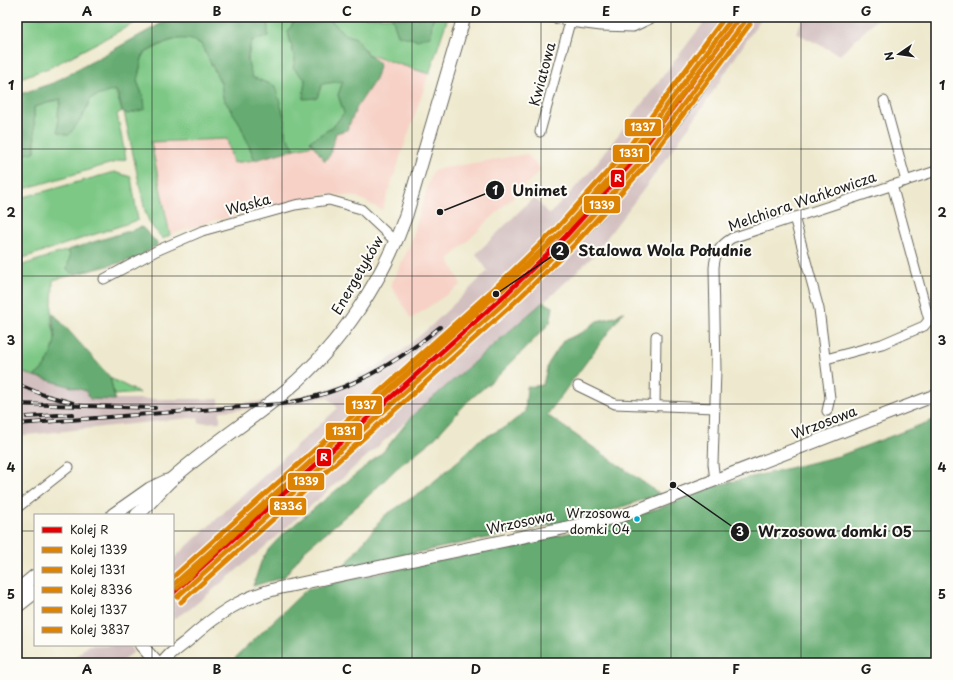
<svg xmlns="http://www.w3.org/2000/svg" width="953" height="680" font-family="'Playpen Sans',sans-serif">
	<rect width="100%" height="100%" fill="#fdfcf7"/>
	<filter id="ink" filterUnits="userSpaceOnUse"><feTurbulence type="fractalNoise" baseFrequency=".025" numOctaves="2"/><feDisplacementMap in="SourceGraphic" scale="8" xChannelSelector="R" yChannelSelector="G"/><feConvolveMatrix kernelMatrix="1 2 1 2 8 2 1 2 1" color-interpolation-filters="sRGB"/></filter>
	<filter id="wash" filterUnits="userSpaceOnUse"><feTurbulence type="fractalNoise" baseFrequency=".012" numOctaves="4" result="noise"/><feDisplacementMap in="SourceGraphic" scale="16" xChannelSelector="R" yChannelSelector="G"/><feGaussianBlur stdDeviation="0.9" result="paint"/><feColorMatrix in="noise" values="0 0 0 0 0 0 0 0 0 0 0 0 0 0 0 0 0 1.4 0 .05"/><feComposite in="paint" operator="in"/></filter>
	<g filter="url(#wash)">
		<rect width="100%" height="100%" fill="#eee9ce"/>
		<!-- built -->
		<g fill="#f7d1c6">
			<path d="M367 54 429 74 382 210 357 197 329 194 209 222 170 235 151 142 228 139 248 162 320 143Z"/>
			<path d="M527 154 541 170 449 259 461 285 411 319 391 285 409 247 433 170Z"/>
		</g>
		<!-- industrial -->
		<g fill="#d2bfbf">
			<path d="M708 17H762L700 111 647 185 592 257 553 294 472 363 261 550 190 609 173 619V559L338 408 327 397 285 406 220 411V422L199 423 198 417 17 436V371L86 391 90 399H219V405L289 399 305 396 336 386 376 367 403 350 430 327 488 271 476 254 534 197 549 215 589 173Z"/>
			<path d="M804 17H879L840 55 796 33Z"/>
			<path d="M88 645H130L134 652 120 663H69Z"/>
		</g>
		<!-- green -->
		<g fill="#7dc885" stroke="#4c7250">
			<path d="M17 17H146L49 68 17 79Z"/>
			<path d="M274 17H309L294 21 288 32 295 60 293 68 305 79 303 98 322 84 343 80 338 95 344 113 333 127 310 141 313 145 295 149C292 145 287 139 285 134 282 126 286 117 281 107 275 95 257 89 252 77 242 55 254 27 274 17Z"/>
			<path d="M324 17H392L398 35 432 21 435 17H448L429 74 367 54 356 38 344 34 333 22Z"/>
			<path d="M186 37 201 44 221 83 223 98 239 122 255 160 233 163 227 139 151 142 170 235 163 239 150 224 145 211 124 112 128 114 138 110 144 99 137 81 143 54 166 42Z"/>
			<path d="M115 89 122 111 117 114 126 159 17 191V153L21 155 35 152 34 107 61 99 58 113 83 116 91 98Z"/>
			<path d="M114 172 131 177 138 220 17 260V199Z"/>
			<path d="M68 250 70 256 67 269 73 275 53 280C53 294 51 310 52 324 53 328 55 332 55 336 56 349 46 370 34 376L17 371V267Z"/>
			<path d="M110 377 112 379 140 393 114 395Z"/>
		</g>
		<!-- forest -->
		<g fill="#66ac72" stroke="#416447">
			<path d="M173 17H274L268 20V37L251 41 247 58 252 77 275 86 285 120V134L295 149 255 160 239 122 223 98 221 83 201 44C180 32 163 43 143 54L137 81 144 99 145 109 128 114 122 111 118 94 115 90 91 98 83 116 69 135 58 132V113L61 99 34 107 35 152 21 155 17 153V95L53 83Z"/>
			<path d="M309 17H324L333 22 344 34 356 38 367 54 380 63 375 80 357 107 347 130 336 133 330 155 325 161 310 141 333 127 344 113 338 95 343 81 322 84 317 98 303 99 305 79 293 68 295 60 288 32 294 21Z"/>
			<path d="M392 17H435L432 21 431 36 417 40 398 35Z"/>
			<path d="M142 227 158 244 138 258 73 275 67 269 70 256 68 250Z"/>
			<path d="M543 302 553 307 550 323 499 375 467 402 435 438 397 468 361 503 305 550 284 577 253 586 261 562 268 550 283 534 383 452 413 415Z"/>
			<path d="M624 311 547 415 660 494 598 515 343 568 384 516 424 490 459 460 478 441 507 426 525 412 527 387 543 385 548 364 563 341 583 332 597 321 615 317Z"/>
			<path d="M53 313 110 377 115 400 90 399 86 391 34 376C46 370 54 351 55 338 55 330 52 322 53 313Z"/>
			<path d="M936 419V663H230L307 589 611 524 668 505 706 488 839 456Z"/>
		</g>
	</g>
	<g filter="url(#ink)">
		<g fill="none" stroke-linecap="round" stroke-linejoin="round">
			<!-- minor casing -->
			<g stroke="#66645a" stroke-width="11">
				<g id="minor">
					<path d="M550 17 570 22 601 26 633 27 654 17"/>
					<path d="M884 101 906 181"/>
					<path d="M540 132 570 22"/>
					<path d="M794 217 819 309 830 398 827 411"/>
					<path d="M104 279 156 251 202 231 295 205 329 200 361 209 396 242"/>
					<path d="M826 359 882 344 924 326 929 320 892 185"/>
					<path d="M578 386 615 404 715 408"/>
					<path d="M655 406 656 336"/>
					<path d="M715 480 713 464 716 370 714 268C715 253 719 246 732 238L936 171"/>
					<path d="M17 508 69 467"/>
				</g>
			</g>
			<!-- tertiary casing -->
			<g stroke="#66645a" stroke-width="14">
				<g id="tertiary">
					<path d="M141 645 157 663"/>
					<path d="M163 663C168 655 178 648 186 642 216 615 239 598 279 588L622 516 936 395"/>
				</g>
			</g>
			<!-- secondary casing -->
			<g stroke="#66645a" stroke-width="15">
				<g id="secondary">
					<path d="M113 515 150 489 167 481"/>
					<path d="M137 515C151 503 160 489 173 478 209 446 251 420 288 389 341 344 383 280 406 215L464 17"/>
					<path d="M17 591 35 576"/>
					<path d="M17 606 35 592"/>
				</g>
			</g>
			<!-- minor -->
			<use href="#minor" stroke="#fff" stroke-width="9"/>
			<!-- tertiary -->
			<use href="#tertiary" stroke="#fff" stroke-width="12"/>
			<!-- secondary -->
			<use href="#secondary" stroke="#fff" stroke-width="13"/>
			<!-- rail casing -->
			<g stroke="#1c1c1c" stroke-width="4">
				<g id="rail">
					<path d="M17 384 44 395 73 403"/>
					<path d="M17 404 155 408"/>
					<path d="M27 417 73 414"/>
					<path d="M17 424 280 404C342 395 392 367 440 327"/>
					<path d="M178 597 220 566 264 528 537 283C597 228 647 167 695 102 715 74 736 47 753 17"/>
				</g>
			</g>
			<!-- rail -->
			<use href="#rail" stroke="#fdfcf7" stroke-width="2.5" stroke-dasharray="8" stroke-linecap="butt"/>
			<!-- rail-1 casing -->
			<g stroke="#fdfcf7" stroke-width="8">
				<path id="rail-1" d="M173 593 507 293 566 236 634 160 740 17"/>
			</g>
			<!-- rail-2 casing -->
			<g stroke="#fdfcf7" stroke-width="8">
				<path id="rail-2" d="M177 597 511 297 570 240 639 164 745 21"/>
			</g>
			<!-- rail-3 casing -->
			<g stroke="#fdfcf7" stroke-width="8">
				<path id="rail-3" d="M173 585 503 289 562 232 629 156 733 17"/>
			</g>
			<!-- rail-4 casing -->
			<g stroke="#fdfcf7" stroke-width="8">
				<path id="rail-4" d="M181 602 515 302 574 245 644 167 750 24"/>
			</g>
			<!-- rail-5 casing -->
			<g stroke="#fdfcf7" stroke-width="8">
				<path id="rail-5" d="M173 577 499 284 557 228 625 152 725 17"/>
			</g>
			<!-- rail-6 casing -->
			<g stroke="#fdfcf7" stroke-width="8">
				<path id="rail-6" d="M177 588 338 436 564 230 607 186 660 124 737 21"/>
			</g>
			<!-- rail-1 -->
			<use href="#rail-1" stroke="#e50000" stroke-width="5"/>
			<!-- rail-2 -->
			<use href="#rail-2" stroke="#dd8304" stroke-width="5"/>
			<!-- rail-3 -->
			<use href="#rail-3" stroke="#dd8304" stroke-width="5"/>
			<!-- rail-4 -->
			<use href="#rail-4" stroke="#dd8304" stroke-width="5"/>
			<!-- rail-5 -->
			<use href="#rail-5" stroke="#dd8304" stroke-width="5"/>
			<!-- rail-6 -->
			<use href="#rail-6" stroke="#dd8304" stroke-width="5"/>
		</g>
	</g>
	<!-- grid -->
	<path fill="none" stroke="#1c1c1c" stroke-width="1" stroke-opacity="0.55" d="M152 17V515M282 17V663M412 17V663M541 17V663M671 17V663M801 17V663M17 149H936M17 276H936M17 404H936M17 531H35M173 531H936M152 645V663"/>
	<!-- markers -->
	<circle fill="#00a9ce" stroke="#fdfcf7" stroke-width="1.5" cx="637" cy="519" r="3.5"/>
	<g text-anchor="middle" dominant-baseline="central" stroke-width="4" stroke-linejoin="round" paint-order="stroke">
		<!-- bus labels -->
		<g font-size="13" fill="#1c1c1c" stroke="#fdfcf7" text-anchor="end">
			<text x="630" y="512">Wrzosowa<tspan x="630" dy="16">domki 04</tspan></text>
		</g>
		<!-- street labels -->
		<g font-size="14" fill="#1c1c1c" stroke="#fdfcf7">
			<text transform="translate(542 74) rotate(-75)">Kwiatowa</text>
			<text transform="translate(802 201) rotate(-19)">Melchiora Wańkowicza</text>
			<text transform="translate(248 204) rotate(-15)">Wąska</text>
			<text transform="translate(357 275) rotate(-60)">Energetyków</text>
			<text transform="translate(824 422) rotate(-21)">Wrzosowa</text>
			<text transform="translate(520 522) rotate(-12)">Wrzosowa</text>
		</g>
	</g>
	<!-- callouts -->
	<path fill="none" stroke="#1c1c1c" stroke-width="1.5" d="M440 212L495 190M496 294L560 251M673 485L740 532"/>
	<g fill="#1c1c1c" stroke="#fdfcf7" stroke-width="1.5">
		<circle cx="440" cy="212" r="4"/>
		<circle cx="496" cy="294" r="4"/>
		<circle cx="673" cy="485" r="4"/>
		<circle cx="495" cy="190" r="10"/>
		<circle cx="560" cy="251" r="10"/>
		<circle cx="740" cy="532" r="10"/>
	</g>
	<g font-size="12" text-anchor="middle" font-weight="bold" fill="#fff">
		<text x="495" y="195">1</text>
		<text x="560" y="255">2</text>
		<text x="740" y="536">3</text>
	</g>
	<g font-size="15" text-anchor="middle" font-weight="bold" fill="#1c1c1c" stroke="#fdfcf7" stroke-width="4" stroke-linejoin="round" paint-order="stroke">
		<text x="540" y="196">Unimet</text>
		<text x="665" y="256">Stalowa Wola Południe</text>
		<text x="835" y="537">Wrzosowa domki 05</text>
	</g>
	<g stroke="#fdfcf7" stroke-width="1.5">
		<rect x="624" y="118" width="38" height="19" rx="4" fill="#dd8304"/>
		<rect x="612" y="144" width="38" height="19" rx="4" fill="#dd8304"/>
		<rect x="610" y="169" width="15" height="19" rx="4" fill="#e50000"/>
		<rect x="583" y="195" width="38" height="19" rx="4" fill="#dd8304"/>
		<rect x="345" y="395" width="38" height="20" rx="4" fill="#dd8304"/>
		<rect x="325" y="422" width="38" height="19" rx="4" fill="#dd8304"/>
		<rect x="316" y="448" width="16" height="19" rx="4" fill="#e50000"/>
		<rect x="287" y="472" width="38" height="19" rx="4" fill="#dd8304"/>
		<rect x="269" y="497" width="38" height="19" rx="4" fill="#dd8304"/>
	</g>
	<g font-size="11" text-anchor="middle" font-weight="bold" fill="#fff">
		<text x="643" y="131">1337</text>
		<text x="631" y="157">1331</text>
		<text x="618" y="182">R</text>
		<text x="602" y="209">1339</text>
		<text x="364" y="409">1337</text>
		<text x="344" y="435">1331</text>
		<text x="324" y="461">R</text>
		<text x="306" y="485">1339</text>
		<text x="288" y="510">8336</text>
	</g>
	<!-- margin -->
	<rect width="953" height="680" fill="none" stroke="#fdfcf7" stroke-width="44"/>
	<!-- legend -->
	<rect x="34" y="514" width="140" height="132" fill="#fdfcf7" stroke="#a3a29f"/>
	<rect x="42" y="527" width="20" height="6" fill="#e50000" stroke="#a3a29f"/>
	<text x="70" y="534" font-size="12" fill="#1c1c1c">Kolej R</text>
	<rect x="42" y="547" width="20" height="6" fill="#dd8304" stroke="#a3a29f"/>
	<text x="70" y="554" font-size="12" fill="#1c1c1c">Kolej 1339</text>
	<rect x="42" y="567" width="20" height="6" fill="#dd8304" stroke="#a3a29f"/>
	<text x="70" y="574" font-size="12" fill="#1c1c1c">Kolej 1331</text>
	<rect x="42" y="587" width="20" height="6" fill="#dd8304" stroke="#a3a29f"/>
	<text x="70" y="594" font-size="12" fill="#1c1c1c">Kolej 8336</text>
	<rect x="42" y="607" width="20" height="6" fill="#dd8304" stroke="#a3a29f"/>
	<text x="70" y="614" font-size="12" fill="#1c1c1c">Kolej 1337</text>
	<rect x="42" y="627" width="20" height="6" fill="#dd8304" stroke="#a3a29f"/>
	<text x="70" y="634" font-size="12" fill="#1c1c1c">Kolej 3837</text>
	<!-- north arrow -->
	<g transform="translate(899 54) rotate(257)" stroke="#fdfcf7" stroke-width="3" paint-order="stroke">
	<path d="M0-3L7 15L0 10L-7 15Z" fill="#1c1c1c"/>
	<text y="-6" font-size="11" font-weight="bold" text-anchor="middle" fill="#1c1c1c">N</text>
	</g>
	<rect x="22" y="22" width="909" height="636" fill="none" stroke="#1c1c1c" stroke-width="1.5"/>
	<g font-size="13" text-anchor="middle" font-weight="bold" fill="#1c1c1c">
		<text x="87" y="16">A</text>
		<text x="217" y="16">B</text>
		<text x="347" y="16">C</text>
		<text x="476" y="16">D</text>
		<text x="606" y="16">E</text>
		<text x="736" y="16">F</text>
		<text x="866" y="16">G</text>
		<text x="11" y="90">1</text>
		<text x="942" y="90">1</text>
		<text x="11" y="217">2</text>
		<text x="942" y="217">2</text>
		<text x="11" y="345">3</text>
		<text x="942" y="345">3</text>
		<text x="11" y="472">4</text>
		<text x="942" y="472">4</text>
		<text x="11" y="599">5</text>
		<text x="942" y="599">5</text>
		<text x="87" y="674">A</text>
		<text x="217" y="674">B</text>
		<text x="347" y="674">C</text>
		<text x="476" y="674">D</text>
		<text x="606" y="674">E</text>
		<text x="736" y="674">F</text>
		<text x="866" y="674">G</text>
	</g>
</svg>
